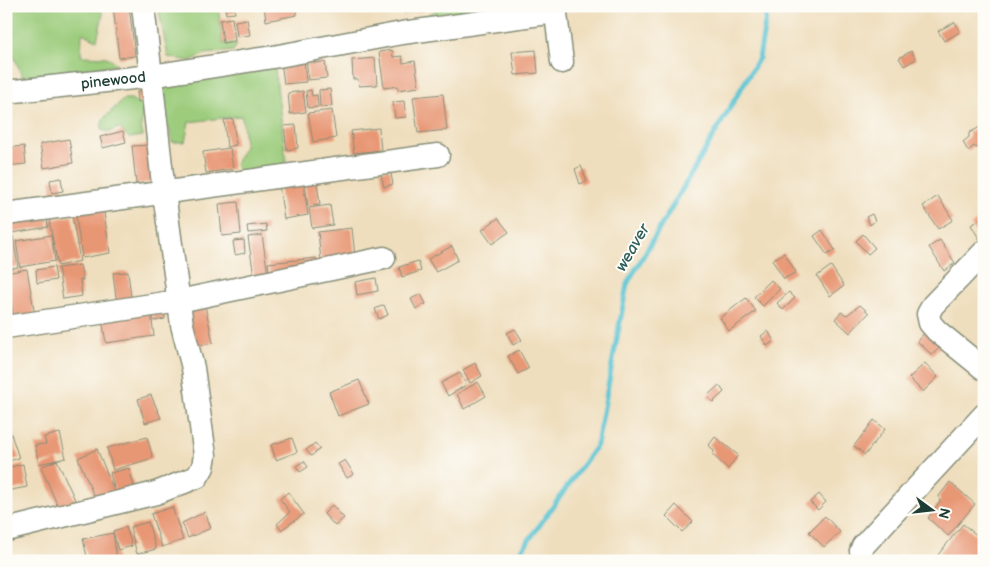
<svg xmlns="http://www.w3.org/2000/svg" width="990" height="567" font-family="'Balsamiq Sans',sans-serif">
	<rect width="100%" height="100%" fill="#fdfcf7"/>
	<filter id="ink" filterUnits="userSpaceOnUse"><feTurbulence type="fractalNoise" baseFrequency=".02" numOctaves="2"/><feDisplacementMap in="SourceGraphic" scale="10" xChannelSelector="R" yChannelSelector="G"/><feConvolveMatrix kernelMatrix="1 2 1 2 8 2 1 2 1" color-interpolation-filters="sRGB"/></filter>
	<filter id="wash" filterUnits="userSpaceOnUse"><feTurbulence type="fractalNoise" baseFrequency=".0096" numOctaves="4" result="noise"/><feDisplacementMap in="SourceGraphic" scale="20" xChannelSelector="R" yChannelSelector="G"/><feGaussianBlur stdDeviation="1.12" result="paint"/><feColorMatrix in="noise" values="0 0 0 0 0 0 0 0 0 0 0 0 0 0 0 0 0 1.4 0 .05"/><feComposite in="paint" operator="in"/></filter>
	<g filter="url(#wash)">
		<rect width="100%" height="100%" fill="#efdebd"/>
		<!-- green -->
		<g fill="#9ccc7b" stroke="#5e8458">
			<path d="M6 6H98L103 14 97 40 82 33 81 56 107 57 118 65 23 77 9 46 6 45Z"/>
			<path d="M158 6H218L223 44 232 43 237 45 233 51 205 54 190 61 168 57Z"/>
			<path d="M442 6H529L430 23 428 15Z"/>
			<path d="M273 53 286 160 284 171 240 180 235 163 245 147 243 122 241 116 189 122 185 142H172L169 127 162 129 159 89 174 68Z"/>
			<path d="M124 99H131L143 106 141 126 143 136 129 138 119 128 109 132 101 130 103 119Z"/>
		</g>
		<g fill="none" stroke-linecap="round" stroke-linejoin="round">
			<!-- stream -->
			<path stroke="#57c2d1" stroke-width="5" d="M514 561 597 445 627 284 759 58 768 6"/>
		</g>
		<g id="blocks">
			<!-- building -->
			<g fill="#e89775">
				<path d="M113 6H129L135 56 119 58Z"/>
				<path d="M225 6H234L235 13 226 14Z"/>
				<path d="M264 6H295L297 15 266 21Z"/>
				<path d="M404 6H421L422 11 405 13Z"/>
				<path d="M232 18 235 41 223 43 220 20Z"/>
				<path d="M247 19 250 35 237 37 235 21Z"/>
				<path d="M955 22 960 32 944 41 938 31Z"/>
				<path d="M392 50 393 57 402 56 403 63 415 61 419 87 398 90V86L384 88 379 52Z"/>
				<path d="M536 50 538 73 515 75 512 52Z"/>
				<path d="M911 51 916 59 904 66 899 58Z"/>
				<path d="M306 53H313L314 63 325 62 327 78 308 80Z"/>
				<path d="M375 58 377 85 359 86 358 79H353L352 60Z"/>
				<path d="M304 59 306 82 284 84 281 61Z"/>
				<path d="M330 89 332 106 320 107 319 90Z"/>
				<path d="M147 90 149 100 138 102 137 92Z"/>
				<path d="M311 90 312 96 317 95 318 107 308 108 306 91Z"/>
				<path d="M303 91 306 112 290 114 288 93Z"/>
				<path d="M443 94 447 130 418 133 413 97Z"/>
				<path d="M404 101 406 117 395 118 393 102Z"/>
				<path d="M332 110 336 138 313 142 308 113Z"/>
				<path d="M233 119 236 145 227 147 224 120Z"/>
				<path d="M296 125 298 148 287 150 284 126Z"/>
				<path d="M982 126 984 144 976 148 974 146 968 151 963 142 969 137V133Z"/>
				<path d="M379 128 381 150 354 153 351 131Z"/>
				<path d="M123 131 126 142 103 148 100 137Z"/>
				<path d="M69 139 73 163 44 168 40 144Z"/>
				<path d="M149 145 152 182 136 184 132 146Z"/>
				<path d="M24 146 26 164 6 166V148Z"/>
				<path d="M230 148 233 169 206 173 203 152Z"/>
				<path d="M581 166 587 181 580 184 575 169Z"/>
				<path d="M390 169 393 184 384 187 380 171Z"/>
				<path d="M316 175 320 205 308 206 304 177Z"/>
				<path d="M61 178 63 191 52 193 50 180Z"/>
				<path d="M303 181 308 215 284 219 279 185Z"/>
				<path d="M938 196 953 220 938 229 923 206Z"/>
				<path d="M238 202 241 234 222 236 219 204Z"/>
				<path d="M330 205 333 225 312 228 309 208Z"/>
				<path d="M103 206 110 253 82 258 75 210Z"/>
				<path d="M872 214 875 221 870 225 866 217Z"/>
				<path d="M47 215 48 227 12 233 10 220Z"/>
				<path d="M72 216 80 261 58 266 49 220Z"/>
				<path d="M984 217V238L980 240 971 225Z"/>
				<path d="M498 218 509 232 492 244 482 230Z"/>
				<path d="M266 224 267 231 248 233 247 226Z"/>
				<path d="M352 228 356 266 322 270 318 232Z"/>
				<path d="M822 230 835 250 827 255 814 236Z"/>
				<path d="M863 234 875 248 868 254 856 241Z"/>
				<path d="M51 235 55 261 20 267 16 241Z"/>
				<path d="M262 235 269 281 255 283 248 237Z"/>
				<path d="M13 236 18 267 7 269 6 237Z"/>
				<path d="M244 240 245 253 235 255 233 241Z"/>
				<path d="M940 240 955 263 944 271 929 247Z"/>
				<path d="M452 246 458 260 436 272 428 259Z"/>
				<path d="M784 253 796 272 784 279 772 260Z"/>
				<path d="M316 258 318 279 271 284 268 263Z"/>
				<path d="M418 261 421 271 402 277 399 267Z"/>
				<path d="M80 265 83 280H80L82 296 63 299 58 268Z"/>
				<path d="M831 266 844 286 830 296 817 276Z"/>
				<path d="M54 267 56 280 37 283 36 270Z"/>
				<path d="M27 269 35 316 14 320 6 273Z"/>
				<path d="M128 272 132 305 117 306 113 273Z"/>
				<path d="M376 278 378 291 357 295 355 282Z"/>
				<path d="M771 280 780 289 763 306 754 297Z"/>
				<path d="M789 292 795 298 783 310 777 303Z"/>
				<path d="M421 294 426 304 416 309 411 299Z"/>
				<path d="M746 298 756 311 729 331 720 318Z"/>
				<path d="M205 305 213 343 194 346 186 308Z"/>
				<path d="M384 305 388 315 379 319 375 309Z"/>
				<path d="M860 305 869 313 850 333 835 319 841 312 847 315Z"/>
				<path d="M164 308 165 319 154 321 152 310Z"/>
				<path d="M151 312 154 336 106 343 102 319Z"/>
				<path d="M515 329 522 340 513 345 507 333Z"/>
				<path d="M927 330 942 345 932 355 917 341Z"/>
				<path d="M768 331 774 341 767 346 761 336Z"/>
				<path d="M519 350 529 368 518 374 508 356Z"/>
				<path d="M475 363 482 376 470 383 463 370Z"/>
				<path d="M925 363 938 377 923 392 909 378Z"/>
				<path d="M460 373 466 385 448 396 441 383Z"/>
				<path d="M359 380 369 404 338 416 329 392Z"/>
				<path d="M478 382 486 396 464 409 457 394Z"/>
				<path d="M719 385 724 392 713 402 707 396Z"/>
				<path d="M151 395 161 418 145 423 138 399Z"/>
				<path d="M874 420 885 429 865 455 854 446Z"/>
				<path d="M6 428H9L19 458 6 462Z"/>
				<path d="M60 433 66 458 39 464 35 445 46 444 44 437Z"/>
				<path d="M147 437 153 458 113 470 107 448Z"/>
				<path d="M715 437 738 455 728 469 713 455 714 451 709 445Z"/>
				<path d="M292 438 297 452 276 460 271 445Z"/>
				<path d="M315 443 320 449 311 456 306 450Z"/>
				<path d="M97 449 115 493 96 501 78 458Z"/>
				<path d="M57 460 76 502 59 509 41 467Z"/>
				<path d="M345 460 354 474 347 478 338 464Z"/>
				<path d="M304 461 308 467 300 472 296 466Z"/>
				<path d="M23 464 27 487 6 491V468Z"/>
				<path d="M129 468 135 490 116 495 110 473Z"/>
				<path d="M950 482 975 504 948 536 928 518 940 501 939 496Z"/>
				<path d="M288 492 304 514 281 530 277 524 290 512 280 499Z"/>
				<path d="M819 494 826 502 818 510 810 502Z"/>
				<path d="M332 505 344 518 335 526 324 514Z"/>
				<path d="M676 505 693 522 682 532 666 516Z"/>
				<path d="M172 507 183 540 162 547 151 514Z"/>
				<path d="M205 512 211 528 188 538 182 523Z"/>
				<path d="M825 516 840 532 824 547 809 532Z"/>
				<path d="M148 522 156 549 137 554 130 527Z"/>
				<path d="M963 524 984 541V547L973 561H933Z"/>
				<path d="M126 527 132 546 118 550 113 531Z"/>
				<path d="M113 533 117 559 88 561 83 539Z"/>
			</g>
		</g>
	</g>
	<g filter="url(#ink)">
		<use href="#blocks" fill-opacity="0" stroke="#878e78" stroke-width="1"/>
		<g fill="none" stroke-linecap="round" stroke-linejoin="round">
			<!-- minor casing -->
			<g stroke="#878e78" stroke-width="25">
				<g id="minor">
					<path d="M555 6 562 62"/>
					<path id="s1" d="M6 92 151 76 143 6"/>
					<path d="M6 214 438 155"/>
					<path d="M984 252 933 305 928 314 930 323 937 331 984 369"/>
					<path d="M6 327 179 301 384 258"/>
					<path d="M6 530 156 493 197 477 203 467 205 455 203 441 193 368 182 325 164 193 151 76 273 57 402 33 555 12"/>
					<path d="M861 551 863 546 984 415"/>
				</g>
			</g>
			<!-- minor -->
			<use href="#minor" stroke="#fff" stroke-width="22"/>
		</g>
	</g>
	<g text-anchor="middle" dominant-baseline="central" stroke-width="4" stroke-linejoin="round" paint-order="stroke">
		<!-- street labels -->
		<g font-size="15" fill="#1f3d34" stroke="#fdfcf7">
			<text stroke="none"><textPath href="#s1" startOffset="108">pinewood</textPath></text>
		</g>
		<!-- water labels -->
		<g font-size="16" font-style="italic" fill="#2d5e5b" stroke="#fdfcf7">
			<text transform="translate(633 248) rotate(-60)">weaver</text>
		</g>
	</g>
	<!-- margin -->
	<rect width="990" height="567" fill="none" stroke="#fdfcf7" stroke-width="25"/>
	<!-- north arrow -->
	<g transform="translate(932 510) rotate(105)" stroke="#fdfcf7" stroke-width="4" paint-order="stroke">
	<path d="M0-4L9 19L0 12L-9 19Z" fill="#1f3d34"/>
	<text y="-8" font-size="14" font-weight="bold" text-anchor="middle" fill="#1f3d34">N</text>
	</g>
</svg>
